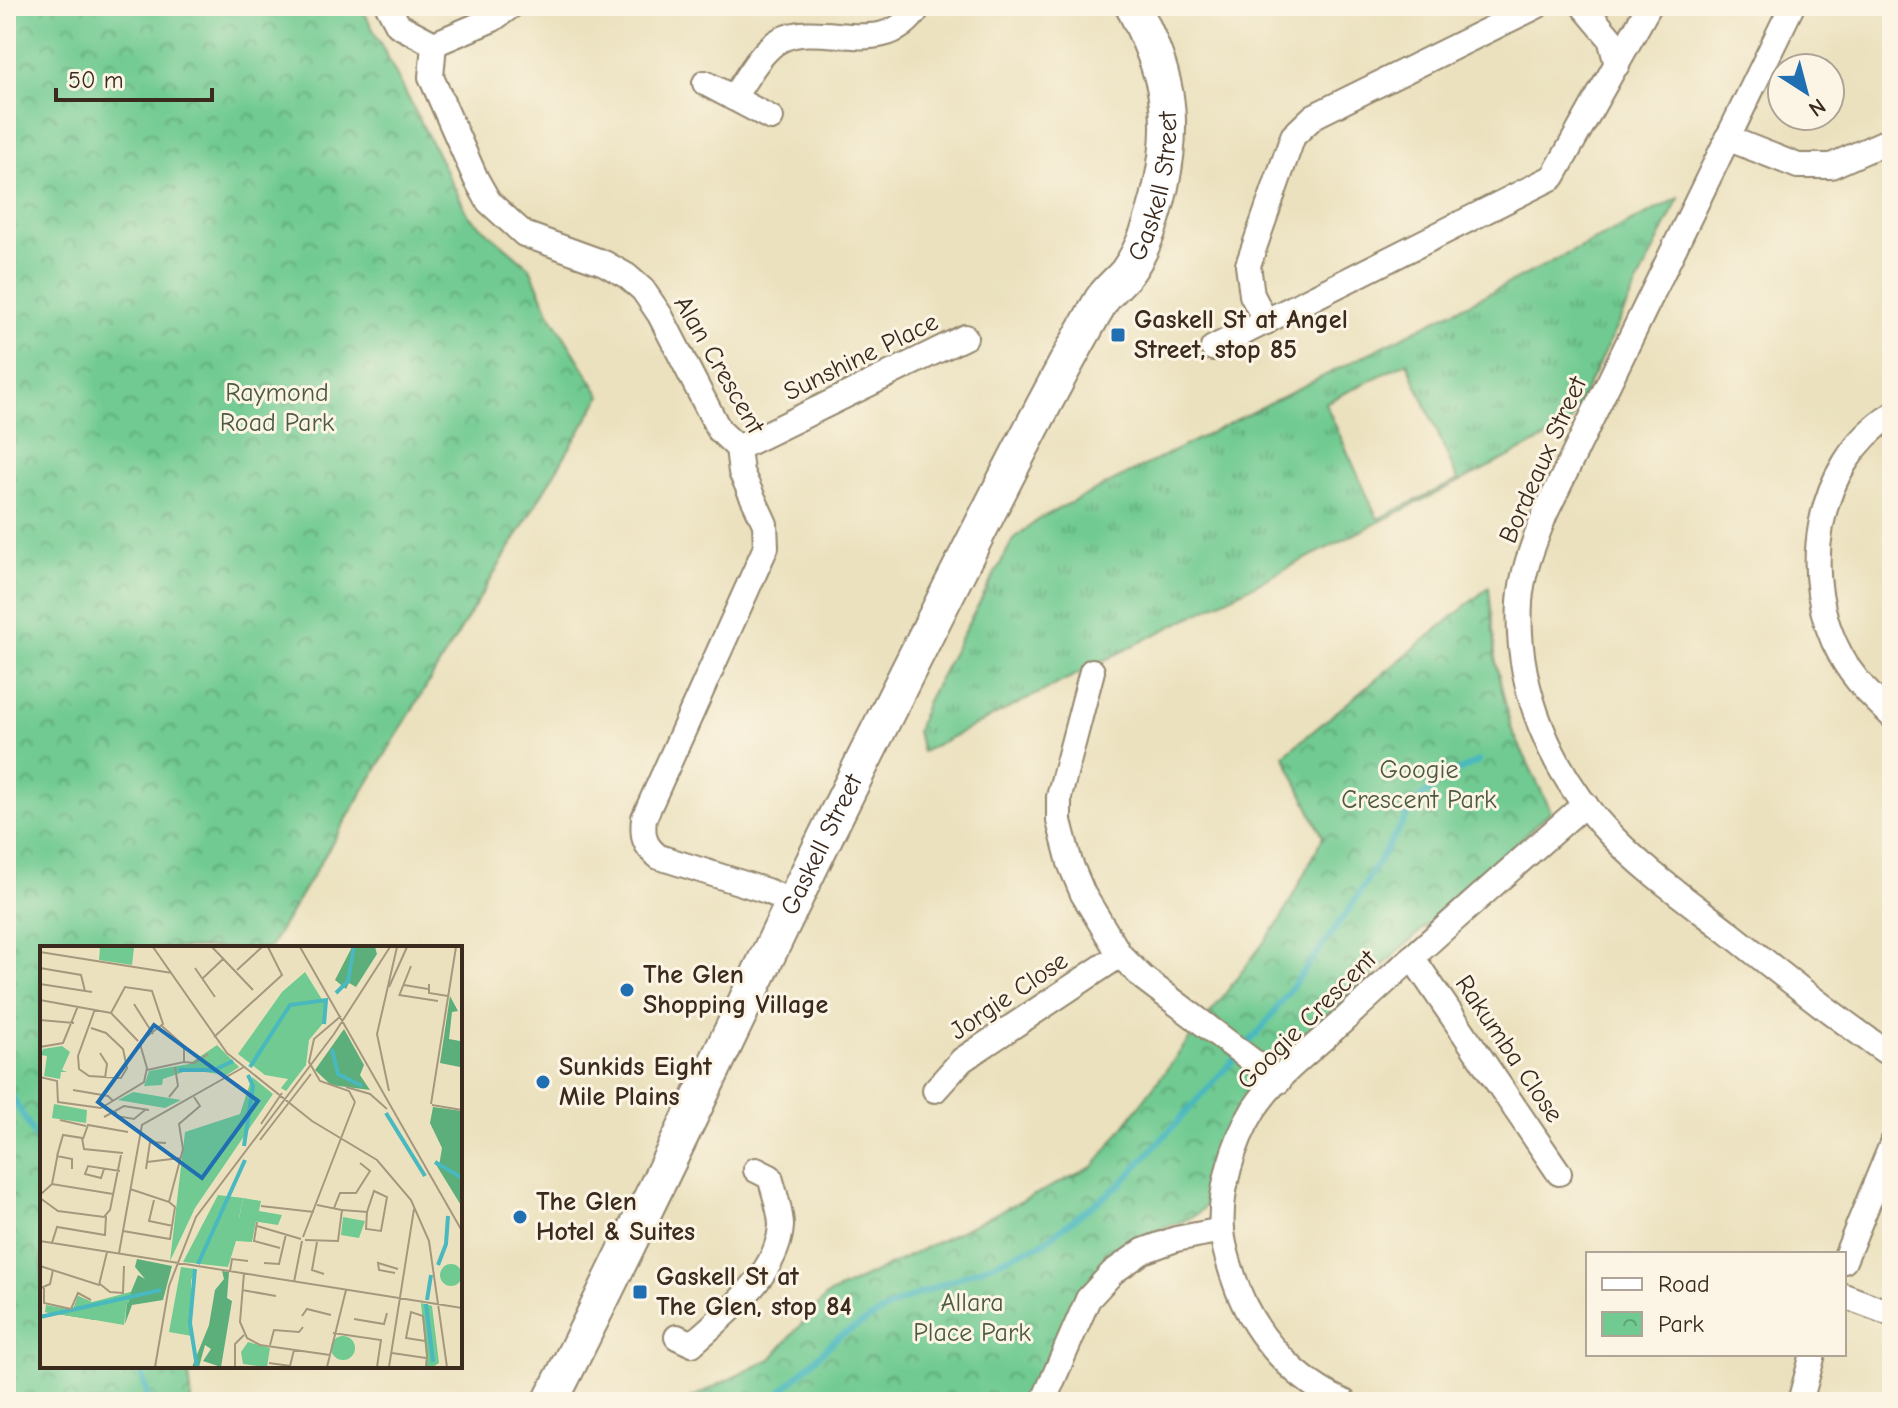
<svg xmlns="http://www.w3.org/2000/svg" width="1898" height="1408" font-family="'Comic Neue',sans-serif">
	<defs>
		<pattern id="grass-tufts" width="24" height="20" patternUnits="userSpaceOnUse" patternTransform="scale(2)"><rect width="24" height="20" fill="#70ca91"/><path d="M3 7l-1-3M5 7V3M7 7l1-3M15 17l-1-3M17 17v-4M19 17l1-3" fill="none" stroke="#5da476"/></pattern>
		<pattern id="park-crowns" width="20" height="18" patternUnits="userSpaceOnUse" patternTransform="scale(2)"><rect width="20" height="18" fill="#70ca91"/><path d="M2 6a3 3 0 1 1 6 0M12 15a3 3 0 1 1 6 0" fill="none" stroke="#5da476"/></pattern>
	</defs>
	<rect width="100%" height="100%" fill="#fcf5e5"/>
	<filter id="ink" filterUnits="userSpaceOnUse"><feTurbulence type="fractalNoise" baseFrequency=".0125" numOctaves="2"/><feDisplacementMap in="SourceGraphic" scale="16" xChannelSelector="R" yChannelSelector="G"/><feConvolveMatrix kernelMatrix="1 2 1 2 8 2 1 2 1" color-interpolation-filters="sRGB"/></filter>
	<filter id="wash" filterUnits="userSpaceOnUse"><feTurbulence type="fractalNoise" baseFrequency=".006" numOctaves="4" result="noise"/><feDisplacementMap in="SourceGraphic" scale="32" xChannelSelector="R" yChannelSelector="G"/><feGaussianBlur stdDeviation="1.8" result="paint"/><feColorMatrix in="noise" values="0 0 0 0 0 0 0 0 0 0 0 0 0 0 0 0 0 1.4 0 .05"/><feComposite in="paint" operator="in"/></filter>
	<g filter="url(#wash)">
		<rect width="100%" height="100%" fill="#ebe1be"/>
		<!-- grass -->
		<path fill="url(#grass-tufts)" stroke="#567a58" stroke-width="2" fill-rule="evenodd" d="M1679 198 1568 427 922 752 917 731 926 703 1014 538 1042 517ZM1407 362 1458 480 1378 519 1325 403Z"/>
		<!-- park -->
		<g fill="url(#park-crowns)" stroke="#567a58" stroke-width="2">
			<path d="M6 6H361L469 216 530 268 549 312 601 396 269 948H42V1366H188L192 1402H6Z"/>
			<path d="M1489 587 1496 664 1511 728 1551 811 1273 1067 1209 1015 1280 921 1323 837 1284 755Z"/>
			<path d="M1197 1029 1266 1077C1240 1103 1225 1132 1216 1166 1213 1179 1211 1197 1204 1207 1195 1222 1155 1228 1139 1237 1079 1270 1054 1344 1028 1402H683L771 1359 826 1296 1094 1166Z"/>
		</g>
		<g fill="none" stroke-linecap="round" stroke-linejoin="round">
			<!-- stream -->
			<g stroke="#49b8bf" stroke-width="6">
				<path d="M1245 1047 1262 1028 1350 908 1416 801 1449 775 1479 761"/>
				<path d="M6 1086 42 1148"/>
				<path d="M139 1366 150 1402"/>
				<path d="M775 1402 784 1389 837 1338 897 1303 1041 1244 1121 1184 1237 1056"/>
			</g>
		</g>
	</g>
	<g filter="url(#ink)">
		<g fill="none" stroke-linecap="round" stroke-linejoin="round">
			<!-- street casing -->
			<g stroke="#93866e" stroke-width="28">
				<g id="street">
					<path d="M388 6 398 25 434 44 431 77 476 179 489 202 524 234 604 263 627 276 643 290 660 315 719 430 738 448 741 472 765 524 766 547 644 818C642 836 644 846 659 857L767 891 793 902"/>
					<path d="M1583 6 1610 38 1617 65"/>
					<path d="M1792 6 1545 514C1534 543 1522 571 1520 602 1515 687 1551 773 1610 834 1645 871 1687 900 1727 931 1781 974 1835 1017 1892 1056"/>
					<path d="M434 44 493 19 511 6"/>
					<path d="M705 83 771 118"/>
					<path d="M733 98C746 80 760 51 780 40 823 18 885 63 919 6"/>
					<path d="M1727 138 1798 166H1831L1892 139"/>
					<path d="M1266 322 1252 295 1248 265 1293 136 1314 116 1537 6"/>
					<path d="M1213 348 1553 177 1649 6"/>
					<path d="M1892 415C1814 464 1798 579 1841 656 1854 680 1873 698 1892 716"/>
					<path d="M738 448 965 337"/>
					<path d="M1092 671 1059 797V821L1070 863 1083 894 1120 955 1143 978 1279 1081"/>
					<path d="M1412 957 1559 1173"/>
					<path d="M935 1090 962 1060 1120 955"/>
					<path d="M1844 1261 1892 1144"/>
					<path d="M1844 1296 1892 1314"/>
					<path d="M677 1337 692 1344C725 1314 778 1275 781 1226 781 1211 774 1192 770 1177L756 1170"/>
					<path d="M1043 1402 1088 1299 1113 1272 1143 1251 1176 1239 1222 1230"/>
					<path d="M1344 1402C1297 1382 1256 1337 1238 1290 1231 1271 1224 1251 1222 1231 1219 1191 1233 1143 1254 1109 1276 1075 1315 1047 1345 1019 1423 946 1504 875 1585 804"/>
					<path d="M1800 1402 1813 1354"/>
				</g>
			</g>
			<!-- secondary casing -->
			<g stroke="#93866e" stroke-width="38">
				<g id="secondary">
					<path id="s1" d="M550 1402C635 1235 714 1066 796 897 859 767 925 637 991 507 1026 438 1062 368 1101 301 1108 290 1119 282 1127 272 1144 249 1155 213 1161 186 1177 112 1166 72 1133 6"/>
				</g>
			</g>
			<!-- street -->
			<use href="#street" stroke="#fff" stroke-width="24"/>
			<!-- secondary -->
			<use href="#secondary" stroke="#fff" stroke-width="34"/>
		</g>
	</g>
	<!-- markers -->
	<g fill="#1f6fb2" stroke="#fcf5e5" stroke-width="3">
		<rect x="1110" y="327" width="16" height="16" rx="4"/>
		<circle cx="627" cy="990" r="8"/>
		<circle cx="543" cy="1082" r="8"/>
		<circle cx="520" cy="1217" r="8"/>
		<rect x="632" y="1284" width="16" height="16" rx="4"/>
	</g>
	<g text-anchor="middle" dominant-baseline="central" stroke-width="6" stroke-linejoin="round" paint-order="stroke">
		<!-- street labels -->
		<g font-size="26" fill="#3b2a1e" stroke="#fcf5e5">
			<text stroke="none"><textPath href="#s1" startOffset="1362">Gaskell Street</textPath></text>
			<text transform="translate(861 357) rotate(-26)">Sunshine Place</text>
			<text transform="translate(719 365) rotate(60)">Alan Crescent</text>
			<text transform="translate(1543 460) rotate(-66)">Bordeaux Street</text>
			<text stroke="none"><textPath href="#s1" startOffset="620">Gaskell Street</textPath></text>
			<text transform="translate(1009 996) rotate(-34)">Jorgie Close</text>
			<text transform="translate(1307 1020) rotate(-45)">Googie Crescent</text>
			<text transform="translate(1509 1049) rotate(56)">Rakumba Close</text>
		</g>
		<!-- poi labels -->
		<g font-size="26" font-weight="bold" fill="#3b2a1e" stroke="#fcf5e5" text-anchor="start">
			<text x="1134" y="320">Gaskell St at Angel<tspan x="1134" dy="30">Street, stop 85</tspan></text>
			<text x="643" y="975">The Glen<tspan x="643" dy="30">Shopping Village</tspan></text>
			<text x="559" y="1067">Sunkids Eight<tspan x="559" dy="30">Mile Plains</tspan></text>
			<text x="536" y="1202">The Glen<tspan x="536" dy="30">Hotel &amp; Suites</tspan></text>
			<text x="656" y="1277">Gaskell St at<tspan x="656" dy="30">The Glen, stop 84</tspan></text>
		</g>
		<!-- park labels -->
		<g font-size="26" fill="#4b5a40" stroke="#fcf5e5">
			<text x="277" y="393">Raymond<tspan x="277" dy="30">Road Park</tspan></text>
			<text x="1419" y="770">Googie<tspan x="1419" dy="30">Crescent Park</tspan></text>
			<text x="972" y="1303">Allara<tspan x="972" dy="30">Place Park</tspan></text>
		</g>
	</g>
	<!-- overview -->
	<g transform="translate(40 946)">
		<rect width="422" height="422" fill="#ebe1be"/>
		<path d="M93 146 141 154 125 162 78 154ZM203 252 221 255 219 265 242 269 238 279 199 273ZM400 329a11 11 0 1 1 22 0a11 11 0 1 1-22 0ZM87 355 84 379 55 374 63 362Z" fill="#70ca91"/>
		<path d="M312 1H335L337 8 316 41 309 37 306 43 295 34ZM410 50 418 65 412 66 409 93 420 95 422 90 420 121 400 117ZM304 83 324 119 320 129 330 144 291 139 275 124ZM393 161 422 165V261L395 217 399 220 402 202 390 177ZM97 313 132 320 123 354 92 359 85 378 87 355 63 362 55 374 5 366 33 364 38 350 53 357 91 346 98 329 105 333 95 321ZM182 325 189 326 187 352 192 355 181 421 163 415 171 403 165 399 159 421H152L169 379 175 344 184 333Z" fill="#5cae7b"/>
		<path d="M60 1 94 2 92 19 59 14ZM265 26 286 60 285 75 269 94 266 119 246 145 241 142 248 133 225 129 198 108 242 46ZM177 99 199 121 187 129 149 124 123 133 122 139 104 140 109 125 149 118ZM22 100 30 106 22 124 27 126H21L20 133 4 130 7 110 1 109 3 103ZM212 131 233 148 155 262 130 315 145 186 200 168ZM14 158 47 164 46 177 12 172ZM178 249 203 252 199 272 216 275 212 296 196 295 188 321 143 316ZM303 271 325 275 319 292 301 289ZM141 321 155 323 151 335 152 390 129 386ZM91 346 89 357 63 362 55 374 5 366 6 359 33 364 38 350 52 356ZM381 357 392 360 399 417 393 421H387ZM291 402a12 12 0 1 1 24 0a12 12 0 1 1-24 0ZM208 396 230 402 227 421 203 418 201 406Z" fill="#70ca91"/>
		<path fill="none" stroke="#49b8bf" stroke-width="4" d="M296 47 308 35 314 1M292 103 298 128 322 140M210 121 250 59 286 54 284 78M139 124H174L193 115M346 167 385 230M204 200 213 140 208 129M395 216 422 232M158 318 205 214M398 319 406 298 408 270M155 323 150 377 157 421M387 354 391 329M386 358 393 416M0 371 121 344"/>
		<path fill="none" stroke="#a5987e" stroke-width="2" d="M113 1 187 107 272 175 337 214 371 254 389 295 407 421M172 1 213 44M260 1 422 285M0 6 132 27M0 22 41 29 45 45M155 22 175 51M197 24 222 1M162 33 184 12M0 38 52 46M389 38V47L408 50M364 39 388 43M349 41 367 1M359 49 398 55M359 50 371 20M0 54 71 67 98 95M94 58 113 88M71 67 85 41 112 45 123 78 101 95M301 70 274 93 269 116 280 135 309 145 315 156M0 74 34 77M122 80 144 100V116M51 82 66 87 83 103 87 122 81 132 49 130 39 123 38 110 55 63M174 91 242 29 228 1M0 101 23 97 38 60M60 107 67 118 65 132M144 116 154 117 168 108M107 124 144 116M0 131 17 135 18 156 61 162 104 136 107 122 100 98M306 141 330 148 347 163M33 144 68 150 73 155M349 145 337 88 357 1M129 151 138 140 135 121M391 158 416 1M392 159 422 164M76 164V170L94 173 105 164M64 171 84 160 109 164M20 174 46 180M221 178 242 147M43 193 48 179 88 186M220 194 271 128M17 210 23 189 42 192 44 203 83 207M17 210 32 213V223M107 216 140 212M64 223 61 232 45 228 48 220 80 225M106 223 110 196 126 197M12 238 18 207M90 243 129 256 143 203 139 178 160 160 154 151M0 249 12 238 73 248M0 252 18 265 64 271 70 264 81 209M114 254 109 275 133 280M221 260 274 266M294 262 300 247H316L330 225 320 217M302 264 327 266 334 245 347 251 341 285 326 283 327 266M217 276 214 295 240 302M217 280 261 293M83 285 130 293 135 261 129 256M263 291 315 156M265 294 298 295 302 264 277 259M0 295 422 362M277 296 272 324 284 328M12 297 17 281 65 289 66 270M79 307 102 179 204 121M224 317 239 318 246 288M0 320 59 339 67 306M190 325 192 313 208 315M204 327 200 376 207 392 220 399 290 409M355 327 339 324 338 317 358 323M254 336 262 295M60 338 70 346 83 347 84 320M1 342 10 338 13 324M4 342V357L31 363 38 347 51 354M202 344 236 350M262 370 267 363 291 369M314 373 344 378 347 367M293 387 341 394 337 421M385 395 366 392 371 366 383 370 387 409 386 421M230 399 234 384 259 386 263 381M352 407 386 412M229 417 250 420 254 404M115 421 129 340 156 271 294 88 350 1M195 421V398L204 389M287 421 306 344M349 421 374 263"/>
		<path fill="#1f6fb2" fill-opacity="0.15" stroke="#1f6fb2" stroke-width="4" d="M114 79 218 155 162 232 58 156Z"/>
		<rect width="422" height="422" fill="none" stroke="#3b2a1e" stroke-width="4"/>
	</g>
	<!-- margin -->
	<rect width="1898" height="1408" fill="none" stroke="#fcf5e5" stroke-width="32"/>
	<!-- legend -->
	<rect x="1586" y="1252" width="260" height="104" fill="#fcf5e5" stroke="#afa495" stroke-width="2"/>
	<rect x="1602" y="1278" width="40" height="12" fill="#ffffff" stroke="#afa495" stroke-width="2"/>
	<text x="1658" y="1292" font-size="24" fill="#3b2a1e">Road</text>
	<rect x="1602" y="1312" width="40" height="24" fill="url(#park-crowns)" stroke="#afa495" stroke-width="2"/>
	<text x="1658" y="1332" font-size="24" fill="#3b2a1e">Park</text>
	<!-- north arrow -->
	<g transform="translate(1806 92) rotate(144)"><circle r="38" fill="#fcf5e5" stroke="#afa495" stroke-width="2"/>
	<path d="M0-6L14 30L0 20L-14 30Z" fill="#1f6fb2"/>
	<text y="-12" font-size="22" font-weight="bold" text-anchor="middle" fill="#3b2a1e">N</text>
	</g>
	<!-- scale -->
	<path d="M56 88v12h156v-12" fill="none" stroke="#3b2a1e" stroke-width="4"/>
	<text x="68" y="88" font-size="24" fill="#3b2a1e" stroke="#fcf5e5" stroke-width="6" paint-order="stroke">50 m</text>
</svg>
